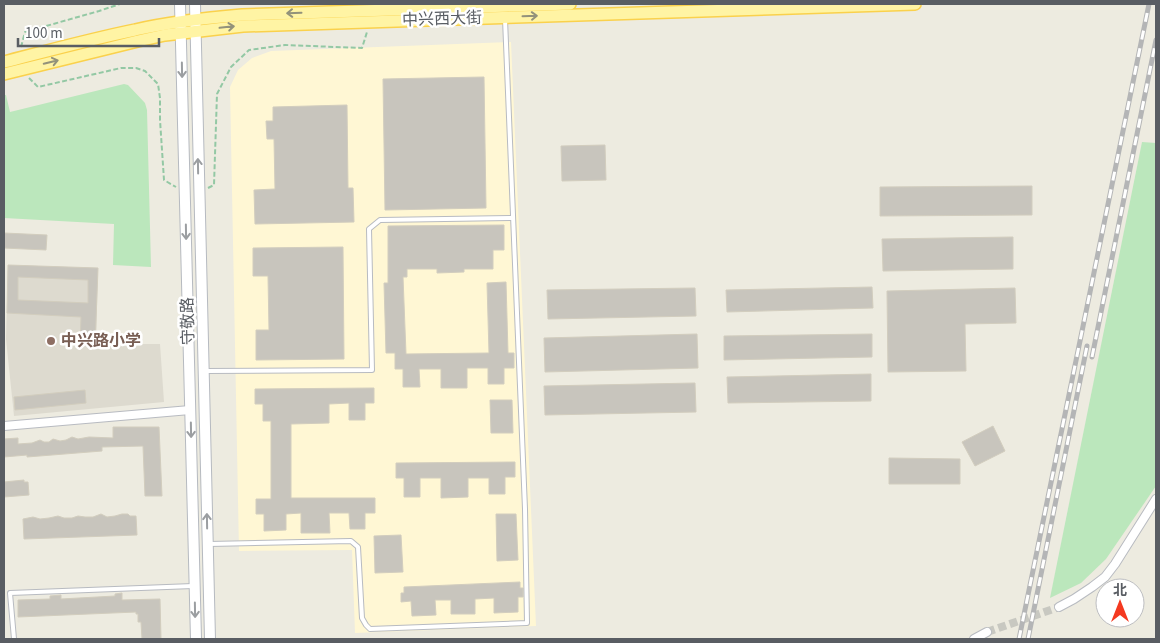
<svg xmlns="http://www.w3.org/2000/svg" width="1160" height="643" font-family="'Source Sans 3','Noto Sans SC',sans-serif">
	<rect width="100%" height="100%" fill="#edebe0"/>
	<!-- commercial -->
	<path fill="#fff7d4" d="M511 42 536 626 355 633 352 550 239 551 230 87 238 70 252 58 271 51Z"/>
	<!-- education -->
	<path fill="#dddacf" d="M8 265 98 268 96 344H160L164 402 14 416 6 339Z"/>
	<!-- green -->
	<g fill="#bbe7bc">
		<path d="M124 84 128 85 145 103 147 110 151 267 113 265 114 224 4 218V95H6L10 112Z"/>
		<path d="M1142 142 1156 143V486L1106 559 1081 583 1050 598Z"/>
	</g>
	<!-- building -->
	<g fill="#c8c5bd" stroke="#d2cdbe" fill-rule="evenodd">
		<path d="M484 77 486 208 385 210 383 79Z"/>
		<path d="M347 105 348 188H353L354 222 255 224 254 190 275 189 274 139H267L266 121H273V107Z"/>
		<path d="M605 145 606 180 562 181 561 146Z"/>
		<path d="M1032 186V215L880 216V187Z"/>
		<path d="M504 225V250H493V269H464V272L437 273V269H407V277H403L406 354 489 353 487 283 506 282 508 353H514V368H504V384H488V368H467V388H441V369H419L420 387H403V369H395V353H386L384 283H388V226Z"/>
		<path d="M4 233 47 235 46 250 4 248Z"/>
		<path d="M1013 237V269L883 271 882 239Z"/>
		<path d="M343 247 344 359 256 360V330H269L268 276H253V248Z"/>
		<path d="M8 265 98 268 95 346 80 345 81 317 7 313ZM18 277 88 280V303L18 300Z"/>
		<path d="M872 287 873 308 727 312 726 290Z"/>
		<path d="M695 288 696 316 548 319 547 290Z"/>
		<path d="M1015 288 1016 323 965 324 966 371 888 372 887 291Z"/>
		<path d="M697 334 698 368 545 372 544 338Z"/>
		<path d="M872 334V357L724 360V336Z"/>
		<path d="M871 374V401L728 403 727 377Z"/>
		<path d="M695 383 696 412 545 415 544 386Z"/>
		<path d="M374 388V403H365V420H349V403L329 404V423L291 424V498H375V513H365V529H350L349 513H329L330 533H301V513L286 514V530L264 531V514H256V499H271V421H263V404H255V389Z"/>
		<path d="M85 390 86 403 15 410 14 397Z"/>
		<path d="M490 400H512L513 433H491Z"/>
		<path d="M993 426 1005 451 975 466 962 442Z"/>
		<path d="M113 427H159L162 496H145L143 446 102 447V451L27 457V455L4 457V439L18 438V444L32 443 40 440 44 442H49L53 439 60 441 66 440 72 437 78 439 89 437 113 438Z"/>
		<path d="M889 458 960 459V484H889Z"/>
		<path d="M515 462V477H505V494H489V478H468V497L441 498V478H420V497H404V478H396V463Z"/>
		<path d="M24 480V482H28L29 495 4 497V482Z"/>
		<path d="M101 514 107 517 115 516 122 514H128L130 516H136L137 535 24 539 23 519 33 517 40 519 49 518 58 516 64 518H72L78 516 85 517H93Z"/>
		<path d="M496 514H516L518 560 497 561Z"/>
		<path d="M401 535 403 572 375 573 374 536Z"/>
		<path d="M520 582V588H523V597H518V612L494 613V598L475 599V614H451V600H435L436 615 412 616 411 601 401 602V593H404V587Z"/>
		<path d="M122 593V600L160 599 161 639H142L141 622H138V614H136V612L18 617V600L50 599V596L61 595V599L115 596V594Z"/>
	</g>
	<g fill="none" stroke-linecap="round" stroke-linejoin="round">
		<!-- minor-tunnel -->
		<path stroke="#c8c8c1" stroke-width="8" stroke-dasharray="8 4" stroke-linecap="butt" d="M987 632 1059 607"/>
		<!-- service casing -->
		<g stroke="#b8bbc1" stroke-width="6">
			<g id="service">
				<path d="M206 371 372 370 369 229 380 220 513 218"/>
				<path d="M209 544 351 541 358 547 362 618 366 625 370 629 527 623 525 509 505 19"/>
				<path d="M14 639 10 593 193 586"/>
			</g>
		</g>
		<!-- minor casing -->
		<g stroke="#b8bbc1" stroke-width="10">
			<g id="minor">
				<path d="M4 426 190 410"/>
				<path d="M1059 607 1074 599 1092 587 1105 577 1115 564 1156 499"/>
				<path d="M974 639 987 632"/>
			</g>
		</g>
		<!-- secondary casing -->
		<g stroke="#b6bac0" stroke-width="12">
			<g id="secondary">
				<path d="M180 4 196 639"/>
				<path d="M195 4 210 639"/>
			</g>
		</g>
		<!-- primary casing -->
		<g stroke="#fad14c" stroke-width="14">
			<g id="primary">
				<path d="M4 62C47 51 91 39 135 30 170 22 206 18 242 15L570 4"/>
				<path d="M4 74 138 41 165 35 243 26 915 4"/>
			</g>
		</g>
		<!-- path -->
		<g stroke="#93c8a4" stroke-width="2" stroke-dasharray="5 2.5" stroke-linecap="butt">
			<path d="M21 47 25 32 99 11 120 4"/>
			<path d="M29 78 38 87 121 68H136L145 71 158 84 160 98V120L164 180 176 187"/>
			<path d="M208 188 214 185 217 94 231 67 249 50 285 45 362 48 367 32"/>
		</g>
		<!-- service -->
		<use href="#service" stroke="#fff" stroke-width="4"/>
		<!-- minor -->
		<use href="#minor" stroke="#fff" stroke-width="8"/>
		<!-- secondary -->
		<use href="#secondary" stroke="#fff" stroke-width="10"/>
		<!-- primary -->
		<use href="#primary" stroke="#fff4a4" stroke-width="11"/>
		<!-- rail casing -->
		<g stroke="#b4b5b6" stroke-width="5">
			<g id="rail">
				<path d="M1092 357 1156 40"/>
				<path d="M1019 639 1149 4"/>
				<path d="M1028 639 1087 346"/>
			</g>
		</g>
		<!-- rail -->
		<use href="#rail" stroke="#fff" stroke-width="3" stroke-dasharray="9" stroke-linecap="butt"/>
	</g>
	<!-- one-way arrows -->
	<defs><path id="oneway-shaft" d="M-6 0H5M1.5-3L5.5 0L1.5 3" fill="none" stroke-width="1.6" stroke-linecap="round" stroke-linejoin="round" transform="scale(1.25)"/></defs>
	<g stroke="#93927a">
		<use href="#oneway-shaft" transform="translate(294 13) rotate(178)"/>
		<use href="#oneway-shaft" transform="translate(530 16) rotate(-2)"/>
		<use href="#oneway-shaft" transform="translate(227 27) rotate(-6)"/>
		<use href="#oneway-shaft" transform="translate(51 62) rotate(-14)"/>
	</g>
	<g stroke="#9b9ea1">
		<use href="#oneway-shaft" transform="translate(182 70) rotate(89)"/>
		<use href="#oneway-shaft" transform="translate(198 166) rotate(-91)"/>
		<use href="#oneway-shaft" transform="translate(186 232) rotate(89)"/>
		<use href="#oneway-shaft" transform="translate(191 430) rotate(89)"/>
		<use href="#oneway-shaft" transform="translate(207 521) rotate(-91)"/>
		<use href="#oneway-shaft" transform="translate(195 610) rotate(89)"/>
	</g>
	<!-- markers -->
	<circle fill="#8d6e63" stroke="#fff" stroke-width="2" cx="51" cy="341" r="5"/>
	<g text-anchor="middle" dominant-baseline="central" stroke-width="5" stroke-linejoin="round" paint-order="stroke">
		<!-- street labels -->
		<g font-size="16" fill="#595d63" stroke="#fff">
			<text transform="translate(442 19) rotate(-2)">中兴西大街</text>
			<text transform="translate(188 321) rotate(-91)">守敬路</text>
		</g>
		<!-- education labels -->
		<g font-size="16" font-weight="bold" fill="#785e54" stroke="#fff" text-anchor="start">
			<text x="61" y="341">中兴路小学</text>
		</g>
	</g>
	<!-- border -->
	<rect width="1160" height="643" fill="none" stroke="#595d63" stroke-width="10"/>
	<!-- north arrow -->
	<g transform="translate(1120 603)"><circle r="24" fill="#ffffff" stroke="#bdbec1"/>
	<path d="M0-4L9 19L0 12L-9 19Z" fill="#f43920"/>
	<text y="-8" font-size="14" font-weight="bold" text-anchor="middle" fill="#595d63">北</text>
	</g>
	<!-- scale -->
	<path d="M18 38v8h141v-8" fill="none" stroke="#595d63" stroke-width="2.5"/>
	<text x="25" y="38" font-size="15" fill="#595d63" stroke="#ffffff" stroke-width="4" paint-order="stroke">100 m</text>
</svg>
